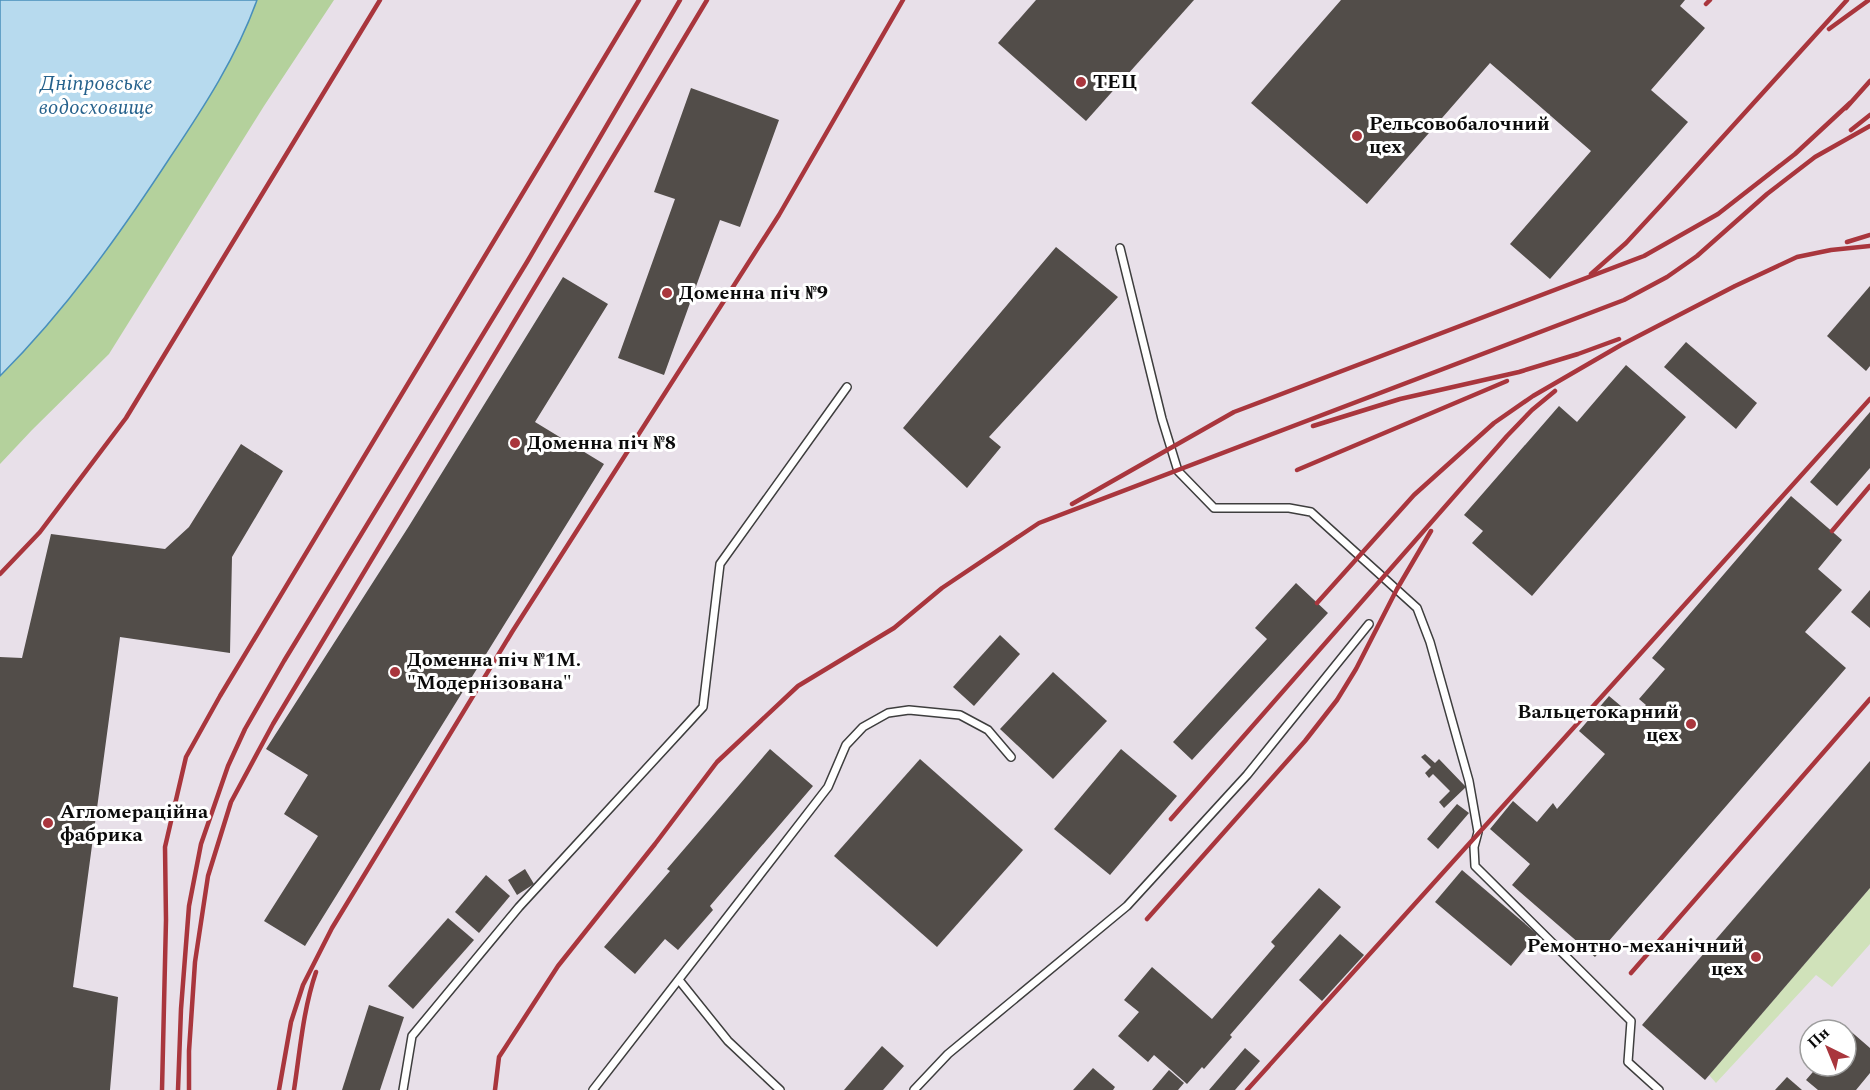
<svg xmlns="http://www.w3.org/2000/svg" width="1870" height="1090" font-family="Spectral,serif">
	<rect width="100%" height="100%" fill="#fdf9ec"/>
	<!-- industrial -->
	<path fill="#e8e0e9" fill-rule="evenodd" d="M321 0H1870V1090H0V457ZM1810 1030H1846V1066H1810Z"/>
	<!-- green -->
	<path fill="#d0e2ba" d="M1870 888V944L1832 987 1816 975 1716 1083 1709 1075Z"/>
	<!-- forest -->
	<path fill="#b4d19c" d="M257 0H334L264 106 109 354 32 430 0 464V376C66 310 120 234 171 156 204 107 237 56 257 0Z"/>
	<!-- water -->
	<path fill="#b7daee" stroke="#488fbb" stroke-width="1.5" d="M0 0H257C237 56 204 107 171 156 120 234 66 310 0 376Z"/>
	<!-- building -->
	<g fill="#524d49">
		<path d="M1036 0H1194L1086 121 998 43Z"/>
		<path d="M1341 0H1685L1680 6 1705 28 1651 90 1688 122 1550 279 1510 244 1591 151 1490 63 1367 204 1251 103Z"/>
		<path d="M691 88 779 120 740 227 720 220 664 375 618 358 675 199 654 192Z"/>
		<path d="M1056 247 1118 297 989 437 1001 447 967 488 903 428Z"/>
		<path d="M563 277 608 304 535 422 604 464 305 946 264 921 318 836 284 814 308 775 266 749 409 526Z"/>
		<path d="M1870 286V366L1866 371 1827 336Z"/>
		<path d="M1686 342 1757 403 1736 429 1664 367Z"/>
		<path d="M1626 365 1686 417 1532 596 1472 543 1483 531 1464 515 1559 406 1577 422Z"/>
		<path d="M1870 412V468L1837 506 1810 482Z"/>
		<path d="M241 444 283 471 232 557 230 653 120 637 73 987 118 997 110 1090H0V657L22 658 51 534 165 549 189 527Z"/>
		<path d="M1791 496 1842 540 1818 569 1842 590 1805 632 1846 668 1595 957 1512 885 1530 864 1490 829 1513 801 1537 822 1553 803 1557 809 1605 754 1579 731 1609 696 1634 717 1646 705 1639 699 1665 669 1652 658Z"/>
		<path d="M1296 583 1328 613 1192 760 1173 742 1267 639 1255 628Z"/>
		<path d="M1870 590V628L1851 612Z"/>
		<path d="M1000 635 1020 654 974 706 953 687Z"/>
		<path d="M1053 672 1107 721 1053 779 1000 729Z"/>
		<path d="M770 749 813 786 710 906 713 910 678 950 665 939 635 974 604 947 670 871 667 869Z"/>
		<path d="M1121 749 1177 796 1110 875 1054 829Z"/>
		<path d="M1425 754 1435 763 1439 759 1466 787 1444 808 1439 802 1450 791 1433 774 1429 778 1425 773 1431 767 1421 757Z"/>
		<path d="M920 759 1023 850 937 947 834 856Z"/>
		<path d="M1870 761V888L1705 1080 1642 1025Z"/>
		<path d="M1457 804 1469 813 1438 849 1427 839Z"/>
		<path d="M525 869 534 884 517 895 508 880Z"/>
		<path d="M1462 870 1537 934 1511 966 1435 902Z"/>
		<path d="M486 875 510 896 479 933 455 912Z"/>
		<path d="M1319 888 1341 907 1230 1035 1232 1037 1204 1069 1202 1067 1187 1084 1154 1055 1148 1062 1118 1036 1139 1012 1124 1000 1152 967 1212 1019 1275 946 1271 942Z"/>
		<path d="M448 918 474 940 413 1009 388 986Z"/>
		<path d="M1340 934 1364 955 1322 1001 1299 980Z"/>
		<path d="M369 1005 404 1017 380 1090H342Z"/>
		<path d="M1840 1022 1870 1048V1073L1856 1090H1818L1806 1080 1818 1066H1846V1030H1833Z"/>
		<path d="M882 1046 904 1066 883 1090H844Z"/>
		<path d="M1245 1048 1260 1061 1235 1090H1209Z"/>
		<path d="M1093 1068 1115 1087 1113 1090H1073Z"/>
		<path d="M1169 1070 1184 1083 1178 1090H1152Z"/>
		<path d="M1787 1077 1802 1090H1775Z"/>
	</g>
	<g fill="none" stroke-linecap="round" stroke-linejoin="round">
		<!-- lane casing -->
		<g stroke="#3e3e3e" stroke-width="10">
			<g id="lane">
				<path d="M1120 248 1162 419 1178 471 1214 508H1289L1311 512 1417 608 1430 642 1469 781 1478 832 1474 847 1475 866 1631 1021 1628 1062 1659 1090"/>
				<path d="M679 980 728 1041 780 1090"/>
				<path d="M403 1090 412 1036 519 907 703 707 720 564 847 387"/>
				<path d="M593 1090 828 787 846 745 863 727 888 713 909 710 960 715 988 730 1011 757"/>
				<path d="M914 1090 948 1054 1127 906 1247 775 1369 624"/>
			</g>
		</g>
		<!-- lane -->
		<use href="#lane" stroke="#fff" stroke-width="7"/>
		<!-- rail -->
		<g stroke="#a9363d" stroke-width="4.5">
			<path d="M1706 4 1710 0"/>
			<path d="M1829 29 1869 0"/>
			<path d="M1846 108 1870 81"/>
			<path d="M1851 130 1870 115"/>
			<path d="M1847 242 1870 235"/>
			<path d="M1591 274 1626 243 1663 203 1847 0"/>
			<path d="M1313 426 1400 399 1519 372 1578 354 1619 339"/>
			<path d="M1297 470 1507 381"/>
			<path d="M1072 504 1234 412 1644 256 1718 214 1795 154 1850 103"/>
			<path d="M1832 531 1870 486"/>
			<path d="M0 574 40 532 126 418 380 0"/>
			<path d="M1317 603 1414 495 1494 423 1533 396 1621 345 1735 286 1797 257 1831 250 1870 246"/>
			<path d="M1171 819 1507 436 1532 410 1555 391"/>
			<path d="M1147 919 1305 741 1337 700 1356 669 1397 589 1431 531"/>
			<path d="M1631 973 1870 699"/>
			<path d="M162 1090 166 920 165 847 186 757 220 696 639 0"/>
			<path d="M178 1090 181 1009 189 906 201 844 228 766 245 729 284 661 527 262 680 0"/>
			<path d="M189 1090V1051L195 962 208 876 231 802 273 724 707 0"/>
			<path d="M279 1090 291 1022 303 985 332 928 512 632 779 215 903 0"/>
			<path d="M294 1090C300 1051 303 1010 316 972"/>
			<path d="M495 1090 499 1057 558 966 655 844 717 762 798 686 894 628 942 588 1039 523 1624 300 1667 277 1697 256 1767 194 1815 157 1870 126"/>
			<path d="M1247 1090 1870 399"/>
		</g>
	</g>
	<!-- markers -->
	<g fill="#a9363d" stroke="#fff" stroke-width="2">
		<circle cx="1081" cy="82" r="6"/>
		<circle cx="1357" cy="136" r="6"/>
		<circle cx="667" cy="293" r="6"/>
		<circle cx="515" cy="443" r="6"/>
		<circle cx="395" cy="672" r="6"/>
		<circle cx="1691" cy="724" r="6"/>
		<circle cx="48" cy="823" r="6"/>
		<circle cx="1756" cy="957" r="6"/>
	</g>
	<g text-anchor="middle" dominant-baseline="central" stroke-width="6" stroke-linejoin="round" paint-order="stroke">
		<!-- poi labels -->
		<g font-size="20" font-weight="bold" fill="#0b0b0b" stroke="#fff" text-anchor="start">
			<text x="1093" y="82">ТЕЦ</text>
			<text x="1369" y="124">Рельсовобалочний<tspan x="1369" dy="23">цех</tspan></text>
			<text x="679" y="293">Доменна піч №9</text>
			<text x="527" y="443">Доменна піч №8</text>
			<text x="407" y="660">Доменна піч №1М.<tspan x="407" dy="23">"Модернізована"</tspan></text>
			<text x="1679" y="712" text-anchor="end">Вальцетокарний<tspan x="1679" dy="23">цех</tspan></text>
			<text x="60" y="812">Агломераційна<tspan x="60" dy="23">фабрика</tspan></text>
			<text x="1744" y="946" text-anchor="end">Ремонтно-механічний<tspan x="1744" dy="23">цех</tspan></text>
		</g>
		<!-- water labels -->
		<g font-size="21" font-style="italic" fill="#25618c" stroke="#fff">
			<text x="96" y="84">Дніпровське<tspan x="96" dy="24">водосховище</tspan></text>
		</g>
	</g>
	<!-- north arrow -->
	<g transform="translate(1828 1048) rotate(317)"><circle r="28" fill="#ffffff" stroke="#9d9d9d" stroke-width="1.5"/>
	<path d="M0-4.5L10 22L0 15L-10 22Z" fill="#a9363d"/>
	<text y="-9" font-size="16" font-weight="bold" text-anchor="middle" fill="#0b0b0b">Пн</text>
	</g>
</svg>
